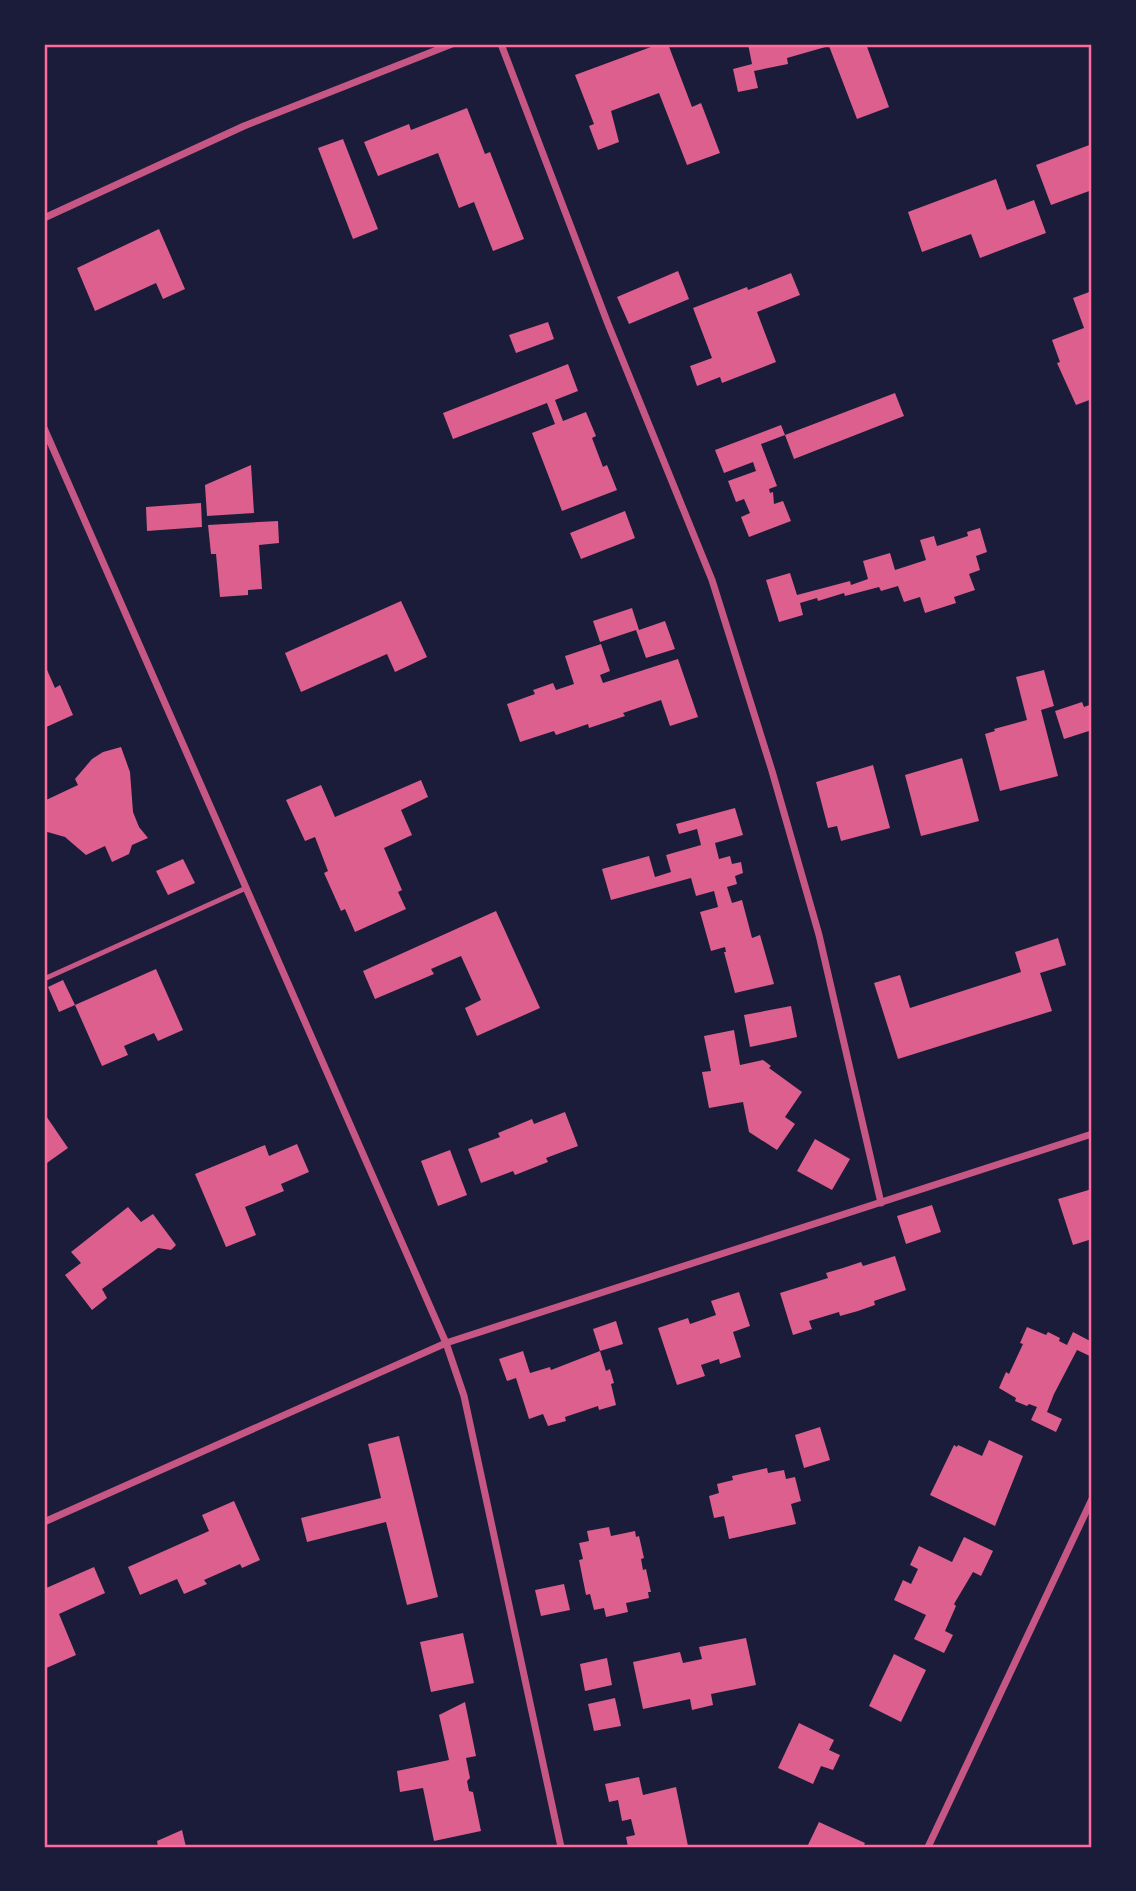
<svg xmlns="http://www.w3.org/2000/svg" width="1136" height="1891" font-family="Inter,sans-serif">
	<rect width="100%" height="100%" fill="#1b1b3a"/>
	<!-- building -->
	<g fill="#dd5f8e">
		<path d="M659 44H668L692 107 701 103 720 153 687 165 659 93 611 111 619 142 598 150 589 126 594 124 575 75Z"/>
		<path d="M748 44H866L889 107 857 119 829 46 787 58 788 64 754 71 758 88 738 92 733 69 752 64Z"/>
		<path d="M467 108 485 154 490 152 524 239 493 251 474 202 459 208 438 153 378 176 364 142 409 124 411 130Z"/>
		<path d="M343 139 378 229 353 239 318 148Z"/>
		<path d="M1092 144V190L1051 205 1036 165Z"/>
		<path d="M996 179 1007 210 1034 200 1046 233 980 258 971 234 922 252 908 212Z"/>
		<path d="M159 229 185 289 163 299 156 283 95 311 77 268Z"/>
		<path d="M678 271 689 299 629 324 617 297Z"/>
		<path d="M791 273 800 295 757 312 776 362 722 383 720 377 697 386 690 366 712 358 693 308 747 287 748 290Z"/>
		<path d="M1092 291V399L1076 405 1057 363 1060 362 1052 340 1084 328 1073 298Z"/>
		<path d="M548 322 554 339 516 353 509 335Z"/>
		<path d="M568 364 578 391 555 400 563 421 586 412 596 436 592 438 603 467 607 465 617 490 562 511 532 433 555 424 547 403 453 439 443 413Z"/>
		<path d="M895 393 904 416 794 459 785 435Z"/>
		<path d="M781 425 785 435 761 444 777 486 769 489 770 493 773 492 774 504 783 501 791 521 749 537 741 517 750 513 744 499 736 502 728 481 756 471 753 462 724 473 715 450Z"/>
		<path d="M251 465 254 513 207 516 205 485Z"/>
		<path d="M201 503 202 527 147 531 146 507Z"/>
		<path d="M625 511 635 538 581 559 570 533Z"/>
		<path d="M278 521 279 543 259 545 262 589 248 590V595L220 597 216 554H211L208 525Z"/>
		<path d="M980 528 987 552 976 556 980 570 969 574 975 590 954 597 956 603 925 613 920 597 904 602 898 586 881 591 879 587 845 596 844 593 818 601 817 598 800 603 803 615 779 622 766 580 790 573 797 595 850 581 851 585 868 579 863 561 890 553 895 570 926 560 920 540 934 536 937 546 968 536 967 532Z"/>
		<path d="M401 601 427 657 395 672 387 654 301 692 285 653Z"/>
		<path d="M632 608 639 630 665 621 675 649 646 658 636 630 600 642 593 621Z"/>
		<path d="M601 644 610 671 600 675 603 683 678 659 698 717 670 726 661 700 623 713 625 716 589 728 588 724 556 735 554 731 520 742 507 704 535 694 533 690 553 683 556 690 574 684 565 656Z"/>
		<path d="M44 663 55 688 60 685 73 715 44 728Z"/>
		<path d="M1044 670 1054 706 1041 710 1058 776 1000 791 985 734 995 731 994 729 1027 720 1016 677Z"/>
		<path d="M1082 702 1084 707 1092 704V730L1064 739 1055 711Z"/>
		<path d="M121 747 130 772 133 812 139 827 148 838 132 845 129 854 112 862 105 846 86 855 65 837 44 831V801L78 785 75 779 92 759 103 752Z"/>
		<path d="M962 758 979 821 921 836 905 775Z"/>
		<path d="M873 765 890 828 841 841 837 826 828 828 816 782Z"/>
		<path d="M421 780 428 797 401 810 412 835 384 848 402 890 398 892 406 909 355 932 345 909 341 911 324 873 328 871 315 837 305 841 286 800 321 785 335 817Z"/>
		<path d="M735 808 743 835 715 843 719 859 730 856 732 864 741 862 743 873 735 876 737 884 727 887 732 903 742 900 752 938 760 935 774 984 735 993 724 952H726L725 947 711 951 700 912 718 907 714 891 696 896 691 878 611 900 602 869 649 856 655 877 671 872 666 855 701 845 697 829 679 834 676 824Z"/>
		<path d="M183 859 195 883 168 895 156 871Z"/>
		<path d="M496 911 540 1008 477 1036 465 1008 481 1000 461 956 431 969 434 974 375 999 363 971Z"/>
		<path d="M1058 938 1066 965 1040 973 1052 1011 898 1059 874 983 900 975 910 1008 1021 972 1015 952Z"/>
		<path d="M156 969 183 1030 158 1041 154 1033 124 1046 128 1055 102 1066 75 1005Z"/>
		<path d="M63 980 75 1005 59 1012 48 987Z"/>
		<path d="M791 1006 797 1037 750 1047 744 1015Z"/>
		<path d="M734 1030 740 1065 763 1060 771 1066 769 1068 802 1092 785 1117 795 1124 777 1150 749 1132 743 1102 709 1108 702 1072 711 1071 704 1036Z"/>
		<path d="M565 1112 578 1146 546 1158 548 1162 515 1175 513 1171 481 1183 468 1149 500 1137 498 1133 532 1119 534 1124Z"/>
		<path d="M44 1113 68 1148 44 1165Z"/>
		<path d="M815 1139 850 1159 832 1190 797 1171Z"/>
		<path d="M297 1144 309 1172 281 1184 284 1191 245 1207 256 1235 226 1247 195 1174 265 1145 269 1156Z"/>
		<path d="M450 1150 467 1195 438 1206 421 1161Z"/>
		<path d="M1092 1189V1239L1073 1245 1058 1199Z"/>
		<path d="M932 1205 941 1232 906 1244 897 1216Z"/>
		<path d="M128 1207 141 1222 153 1214 176 1245 171 1250 158 1248 102 1289 107 1298 92 1310 65 1275 81 1263 71 1252Z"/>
		<path d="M895 1256 906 1290 874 1301 875 1305 858 1311 840 1316 839 1312 809 1321 812 1329 793 1335 780 1293 828 1278 826 1273 843 1268 861 1262 863 1266Z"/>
		<path d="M739 1292 750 1326 733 1332 741 1357 720 1364 719 1359 701 1365 705 1376 677 1385 658 1328 688 1318 690 1324 716 1315 711 1301Z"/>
		<path d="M616 1321 623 1344 600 1351 593 1329Z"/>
		<path d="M1027 1327 1046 1335 1048 1332 1060 1338 1059 1341 1067 1345 1073 1332 1092 1342V1357L1077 1350 1054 1394 1047 1412 1062 1419 1056 1432 1031 1420 1037 1407 1029 1404 1027 1406 1015 1401 1016 1398 999 1388 1006 1372 1009 1374 1023 1344 1020 1343Z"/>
		<path d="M523 1351 530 1373 550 1367 551 1370 600 1351 606 1371 610 1369 614 1383 611 1384 616 1405 599 1410 598 1406 565 1417 566 1421 548 1426 543 1414 529 1419 516 1378 507 1381 499 1359Z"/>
		<path d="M820 1427 830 1460 804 1468 795 1435Z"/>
		<path d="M399 1436 438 1597 407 1605 386 1522 307 1542 301 1518 381 1498 368 1444Z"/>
		<path d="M989 1440 1023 1456 995 1526 930 1495 954 1445 957 1447 958 1445 982 1456Z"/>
		<path d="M767 1468 768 1473 784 1470 786 1479 795 1477 801 1501 791 1504 796 1524 729 1539 724 1516 714 1518 709 1496 719 1493 717 1484 733 1480 732 1476Z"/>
		<path d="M234 1501 260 1560 242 1568 240 1564 204 1580 207 1584 184 1594 177 1579 140 1595 128 1567 209 1531 202 1515Z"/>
		<path d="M609 1527 611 1536 635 1531 636 1537 639 1536 644 1558 641 1559 643 1570 646 1569 651 1592H648L649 1598 626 1603 628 1612 606 1617 604 1608 594 1610 590 1594 586 1595 579 1560 583 1559 579 1543 589 1541 587 1531Z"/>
		<path d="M964 1537 993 1551 981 1576 973 1572 954 1604 956 1606 945 1631 953 1635 944 1653 914 1639 926 1615 894 1600 903 1580 911 1584 918 1569 910 1565 919 1546 952 1562Z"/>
		<path d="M94 1567 105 1593 59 1614 76 1655 44 1669V1619L47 1617 44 1611V1589Z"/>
		<path d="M564 1584 570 1610 541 1616 535 1590Z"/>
		<path d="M463 1633 474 1683 431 1692 420 1642Z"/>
		<path d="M746 1638 756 1685 711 1694 713 1705 692 1710 690 1699 643 1709 633 1662 680 1652 683 1663 702 1659 699 1647Z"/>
		<path d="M894 1654 926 1670 901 1722 869 1706Z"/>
		<path d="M607 1658 612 1685 585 1691 580 1664Z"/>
		<path d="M615 1698 621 1726 594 1731 588 1704Z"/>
		<path d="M465 1702 476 1756 466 1758 470 1778 467 1781 469 1791 473 1792 481 1831 434 1841 423 1788 400 1792 397 1771 449 1760 439 1715Z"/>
		<path d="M799 1723 834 1740 829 1750 840 1755 833 1770 821 1766 813 1784 778 1768Z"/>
		<path d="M639 1777 643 1795 676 1787 688 1846 628 1847 626 1837 635 1835 631 1819 622 1821 618 1800 609 1802 605 1784Z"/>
		<path d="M819 1822 865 1843 863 1847H807Z"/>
		<path d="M182 1830 186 1847H158L157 1841Z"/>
	</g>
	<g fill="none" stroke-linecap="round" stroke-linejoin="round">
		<!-- service -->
		<path stroke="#c65784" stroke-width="5" d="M44 979 246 888"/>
		<!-- minor -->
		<g stroke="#c65784" stroke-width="7">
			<path d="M501 44 608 324 712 580 772 771 819 935 881 1203"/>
			<path d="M44 218 244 126 452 44"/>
			<path d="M44 428 446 1343 464 1396 561 1847"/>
			<path d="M44 1522 446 1343 1092 1134"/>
			<path d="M928 1847 1092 1499"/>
		</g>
	</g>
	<!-- border -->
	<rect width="1136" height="1891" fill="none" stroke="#1b1b3a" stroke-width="91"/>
	<rect x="46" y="46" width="1044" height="1800" fill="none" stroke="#ff6b9d" stroke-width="2.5"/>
</svg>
